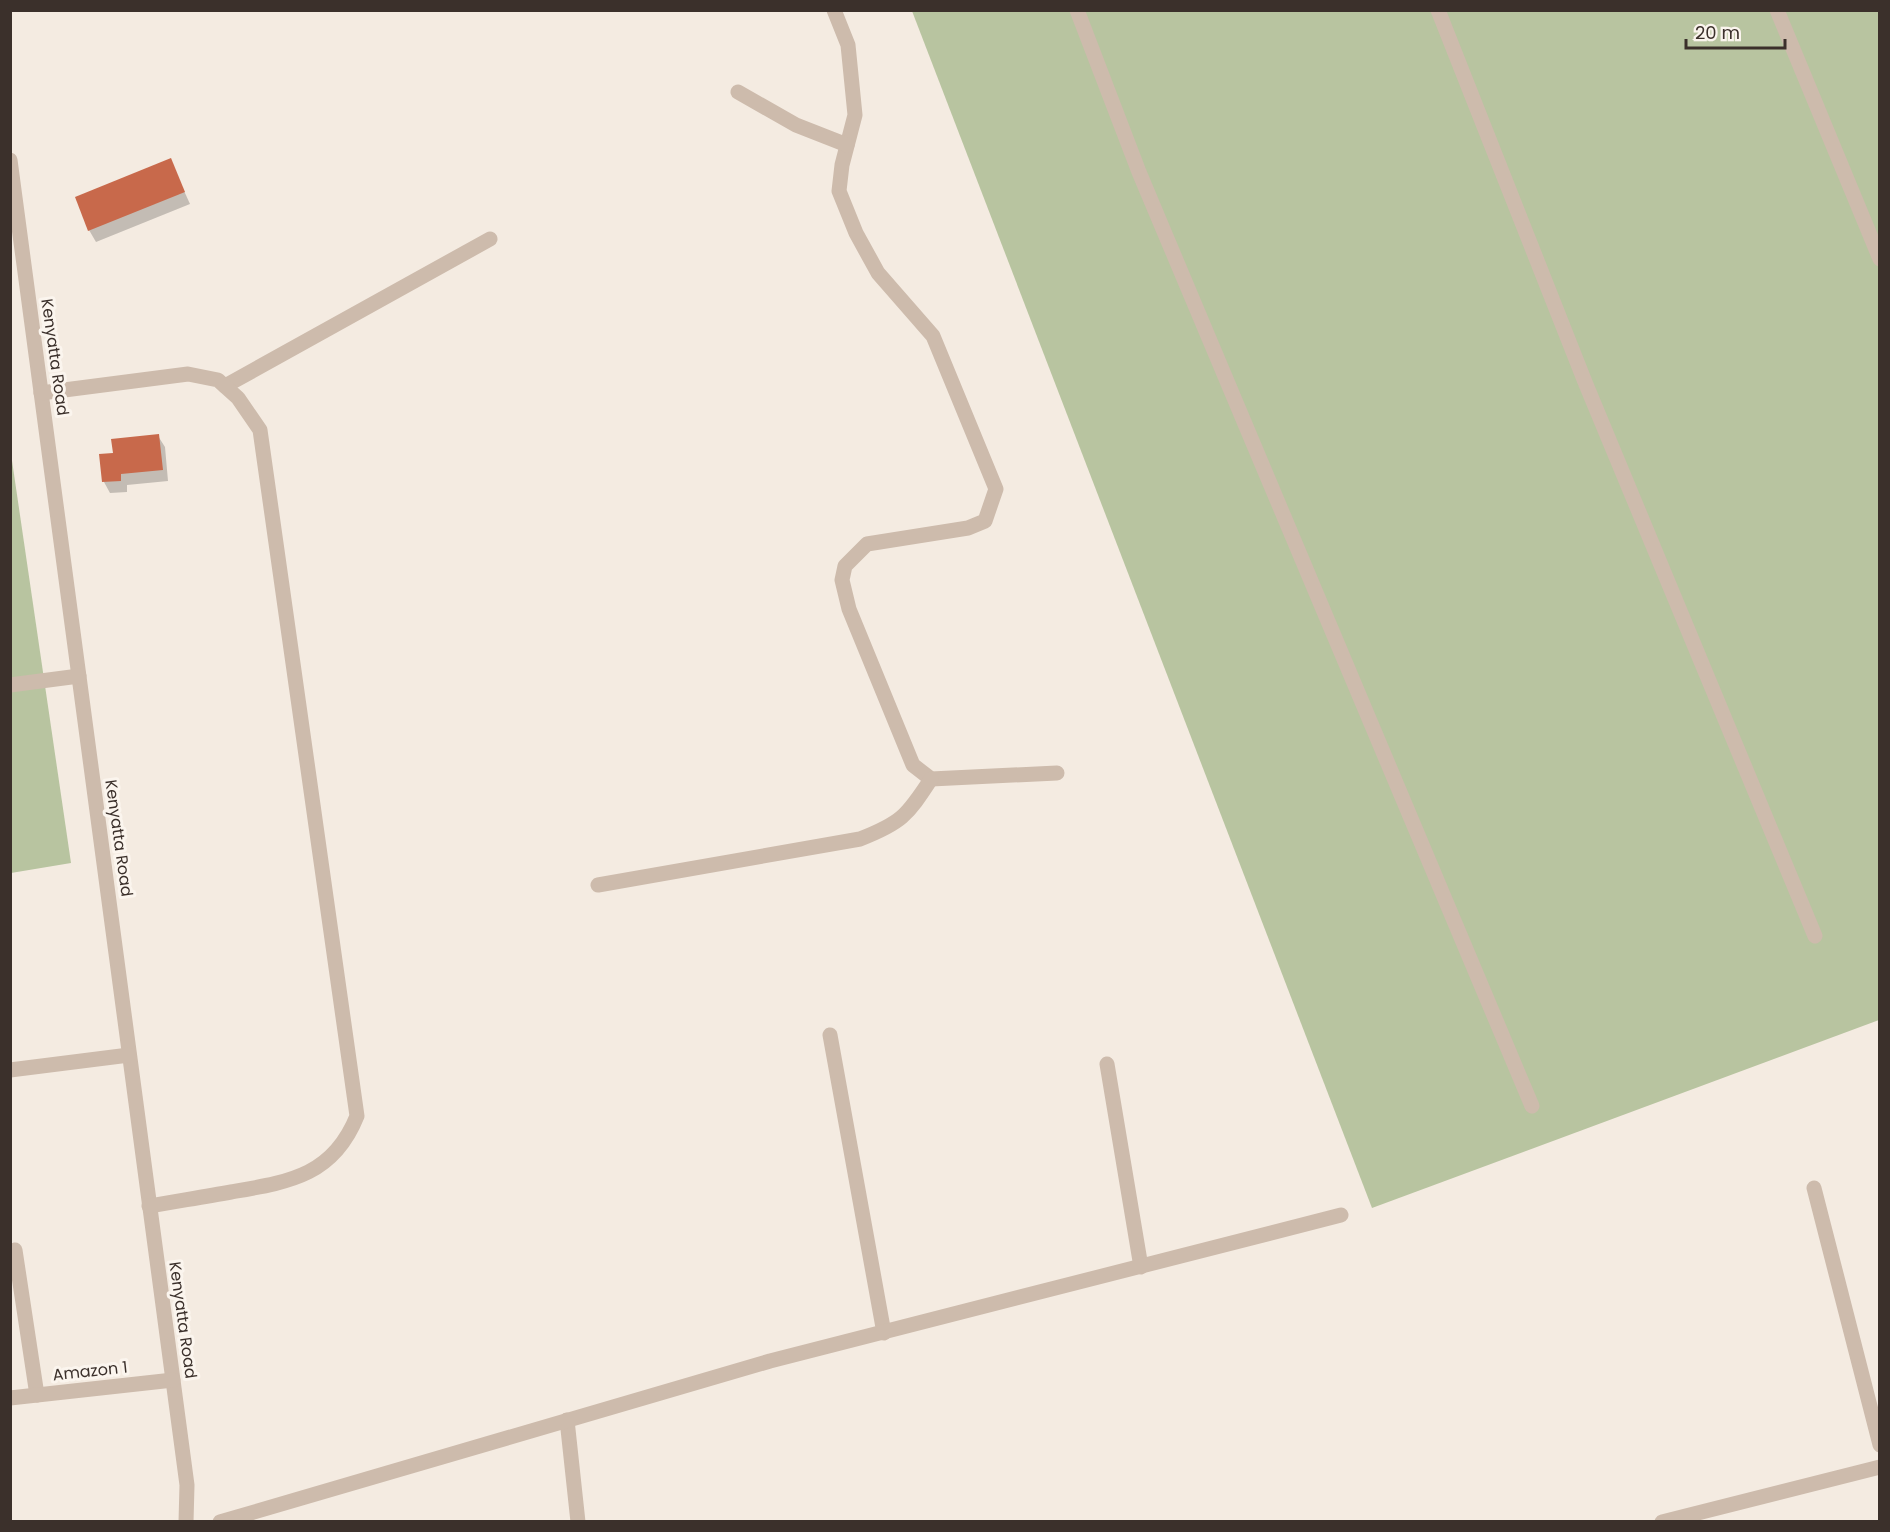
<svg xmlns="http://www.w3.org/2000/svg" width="1890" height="1532" font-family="Poppins,sans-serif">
	<rect width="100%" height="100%" fill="#f4ebe1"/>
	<!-- green -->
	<g fill="#b8c4a0">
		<path d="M912 11H1879V1020L1372 1208Z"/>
		<path d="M10 447 71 863 11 873H10Z"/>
	</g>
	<!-- shadow -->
	<g fill="#0003">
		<path d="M170 160 190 204 96 242 89 230Z"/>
		<path d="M158 436 165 447 168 481 127 485V492L110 493 104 482 114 454Z"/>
	</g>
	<!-- building -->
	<g fill="#c8694b">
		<path d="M171 158 185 192 88 231 75 197Z"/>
		<path d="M159 434 163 470 121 474V481L102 482 99 454 113 453 111 439Z"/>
	</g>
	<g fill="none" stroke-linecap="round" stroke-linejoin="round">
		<!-- minor -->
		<g stroke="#cdbbac" stroke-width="15">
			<path d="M834 10 848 45 855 115 842 165 839 191 856 233 878 273 933 336 996 489 985 521 968 528 867 544 845 566 842 580 849 609 913 765 931 779 1057 773"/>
			<path d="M1077 10 1139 172 1532 1106"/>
			<path d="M1438 10 1585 382 1815 936"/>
			<path d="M1777 10 1880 259"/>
			<path d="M738 92 796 125 847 145"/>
			<path d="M10 160 187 1485 186 1522"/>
			<path d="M225 386 490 239"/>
			<path d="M41 393 188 374 218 380 238 398 260 430 357 1116C333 1176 289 1182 231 1192 204 1197 177 1201 149 1206"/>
			<path d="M10 685 79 676"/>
			<path d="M598 885 860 839C901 823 907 816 931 779"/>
			<path d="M830 1035 884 1333"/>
			<path d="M1107 1064 1141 1267"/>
			<path d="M10 1070 129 1055"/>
			<path d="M1814 1188 1880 1445"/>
			<path d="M15 1250 37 1395"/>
			<path d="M10 1398 173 1380"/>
			<path d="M567 1420 578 1522"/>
			<path d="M220 1522 770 1361 1341 1215"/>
			<path d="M1662 1522 1880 1467"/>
		</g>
	</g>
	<g text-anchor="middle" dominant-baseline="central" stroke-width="6" stroke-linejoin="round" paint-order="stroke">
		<!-- street labels -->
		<g font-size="16" fill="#3b302b" stroke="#fbf5ee">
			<text transform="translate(55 357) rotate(82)">Kenyatta Road</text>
			<text transform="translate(119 838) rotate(82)">Kenyatta Road</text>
			<text transform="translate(183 1320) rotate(82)">Kenyatta Road</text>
			<text transform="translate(90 1371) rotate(-6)">Amazon 1</text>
		</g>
	</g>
	<!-- border -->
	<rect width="1890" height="1532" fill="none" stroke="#3b302b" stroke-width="24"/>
	<!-- scale -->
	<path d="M1686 39v9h99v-9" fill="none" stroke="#3b302b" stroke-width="3"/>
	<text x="1695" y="39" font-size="18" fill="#3b302b" stroke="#fbf5ee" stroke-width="4.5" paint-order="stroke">20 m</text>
</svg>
